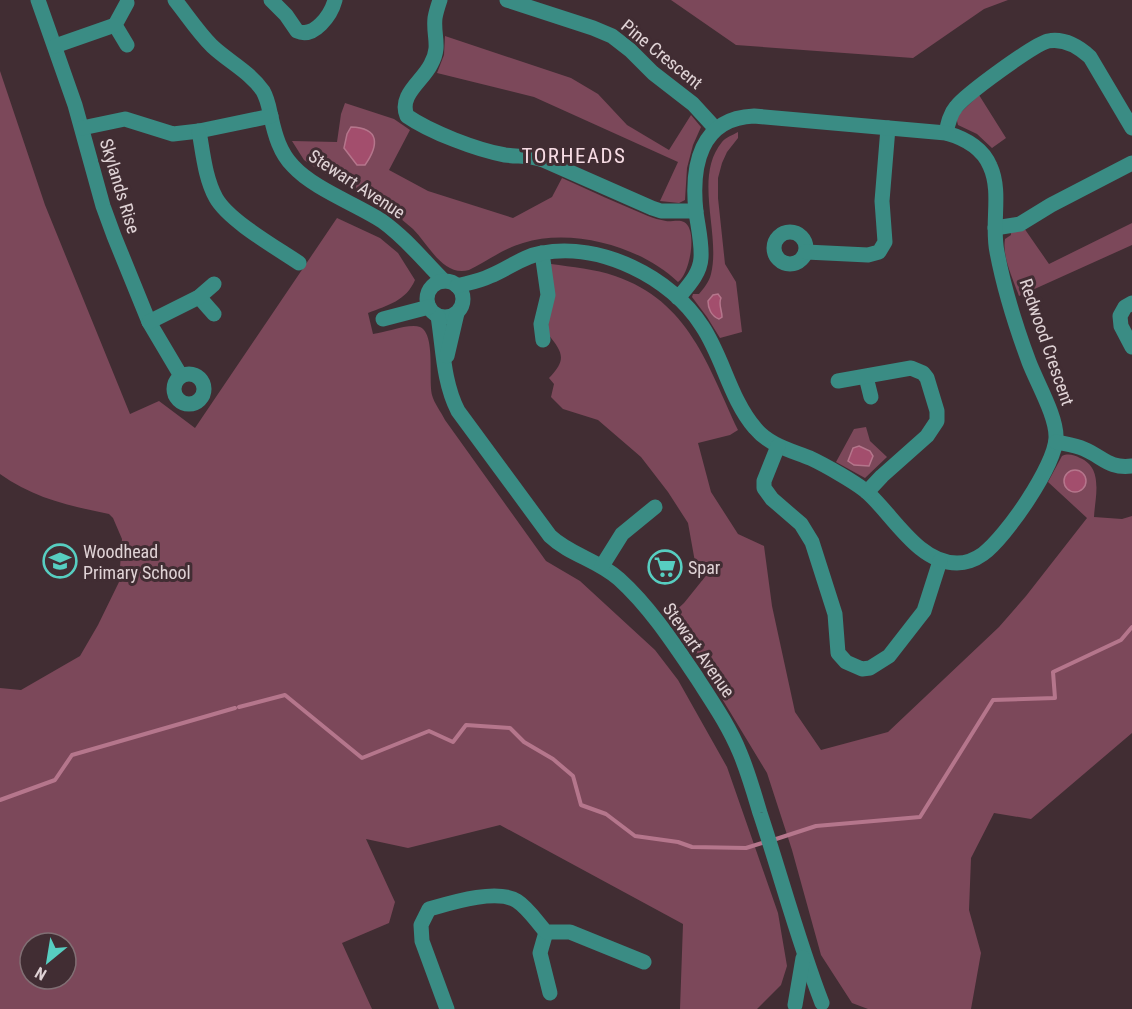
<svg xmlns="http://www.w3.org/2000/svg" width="1132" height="1009" font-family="'Roboto Condensed',sans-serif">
	<rect width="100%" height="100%" fill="#412d33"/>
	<!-- green -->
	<g fill="#7c485a" fill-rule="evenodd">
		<path d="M671 0H1008L984 9 913 58 736 45Z"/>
		<path d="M445 36 571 78 598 94 627 125 669 150 691 115 701 127 693 145 687 168 685 200 679 203 660 201 678 162 534 97 437 73 444 55Z"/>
		<path d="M0 71 45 205 130 414 159 401 195 428 337 218 380 238 398 253 415 280C406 301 388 305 368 313L373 334C385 333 409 323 420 327 436 334 428 380 432 395 434 403 441 412 445 420L546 561 580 581 655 650 678 680 727 767 778 913 787 966 781 985 757 1009H680L683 924 500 825 408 848 366 839 395 902 389 923 342 943 372 1009H0V688L21 690 80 656 98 625 119 582 122 539 113 518 109 514C70 506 33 498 0 474ZM30 943H66V979H30Z"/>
		<path d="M979 95 1006 138 992 148 977 134 958 125 957 121H954L955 118Z"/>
		<path d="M345 103 394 119 410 130 389 170 428 191 513 218 552 197 562 178C591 191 619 204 648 216 653 218 660 220 666 221 671 222 679 219 684 222 698 229 690 274 678 282 642 247 572 227 523 243 505 248 487 261 469 270 443 277 429 245 413 229 386 204 348 187 316 168L304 160 292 141 337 142 341 114Z"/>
		<path d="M738 132V138L727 152 722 163 718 178V198L725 264 736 282 742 332 720 338 707 317 692 297 693 294H699C704 288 709 282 711 274 721 234 693 177 722 142 726 137 733 135 738 132Z"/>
		<path d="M1132 223V245L1019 296C1013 279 1002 257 1005 239L1011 235V231L1024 228 1049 264Z"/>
		<path d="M551 264C572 267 595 269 615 276 689 301 708 366 738 430L730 435 698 443 711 492 738 534 764 546 772 606 795 712 821 750 888 732 999 627 1026 596 1087 518 1048 482 1062 456C1068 453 1074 455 1080 458 1104 468 1095 497 1094 517L1122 519 1132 516V733L1031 819 994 813 971 858 969 910 981 953 971 1009H868L852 1003 821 955 792 850 767 773 678 626 670 616 684 603 717 562H695L688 523 668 492 641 457 598 420 563 409 551 397 554 384 549 378C567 359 563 353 548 334L549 269Z"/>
		<path d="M866 427 870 441 887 457 865 478 836 462 854 429Z"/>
	</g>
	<!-- water -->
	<g fill="#a34e6d" stroke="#b5768c" stroke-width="1.5">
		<path d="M351 127C380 128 379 145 365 165H357L344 148 347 134Z"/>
		<path d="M718 294 721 298C718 304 722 310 722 317L719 319C711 316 708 308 708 301L713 295Z"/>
		<path d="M859 446 870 451 873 456 869 466 854 465 848 461 853 448Z"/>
		<circle cx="1075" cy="481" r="11"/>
	</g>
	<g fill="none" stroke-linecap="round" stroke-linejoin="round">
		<!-- stream -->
		<g stroke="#b5768c" stroke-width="4">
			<path d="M239 707 285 695 362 758 429 731 453 742 466 725 510 728 524 742 553 759 573 776 581 805 606 814 635 836 678 842 692 847 746 848 765 842"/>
			<path d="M0 800 55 780 72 755 235 708"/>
			<path d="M773 840 816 826 920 817 993 700 1055 698 1053 672 1121 640 1132 627"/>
		</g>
		<!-- minor -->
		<g stroke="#3a8c84" stroke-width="15">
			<path d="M38 0 75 105 103 206 114 236 149 322 181 376"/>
			<path d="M175 0C187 15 198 32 212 46 229 62 250 72 263 91 268 100 269 108 271 117 275 135 280 153 293 166 314 189 356 204 382 221 406 238 424 261 444 281"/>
			<path d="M271 0 286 15 297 31C314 39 331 15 335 0"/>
			<path d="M440 0C438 6 436 12 435 18 433 36 441 46 431 64 423 81 398 95 407 116 430 132 477 150 505 155 518 157 530 155 543 160L652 208 661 211H696"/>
			<path d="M507 0 593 28 612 36 630 50 653 73 693 104 715 128"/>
			<path d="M127 3 115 25 127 45"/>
			<path d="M55 46 115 25"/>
			<path d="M82 128 125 119 173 134 199 131 271 116"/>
			<path d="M199 131C203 153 205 178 216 198 229 221 277 248 299 263"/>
			<path d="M946 133C948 123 950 114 956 107 966 94 1033 45 1048 41 1064 38 1078 46 1090 57L1132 128"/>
			<path d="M995 228 1020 224 1051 205 1132 163"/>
			<circle cx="790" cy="248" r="16"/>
			<path d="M806 252 868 255 879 252 885 242 882 201 888 128"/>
			<path d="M542 253 548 295 541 324 543 340"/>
			<circle cx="445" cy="299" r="18"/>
			<path d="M457 286C468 283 480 281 490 276 508 269 523 256 542 253 600 242 671 277 702 326 723 357 730 399 755 428 769 445 790 450 810 458 823 464 859 484 869 494 894 517 919 563 957 563 966 563 976 559 983 554 1006 537 1055 466 1056 438 1057 417 1037 383 1029 362 1016 327 1004 289 997 252 991 224 1002 192 990 166 982 147 964 138 946 133L754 116C700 118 691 166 696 212 698 227 702 243 701 258 700 274 688 286 678 298"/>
			<path d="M199 297 214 314"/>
			<path d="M1132 303 1125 307 1120 316 1121 326 1132 347"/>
			<path d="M438 316C443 347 443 382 458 411L550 536C570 555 598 560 619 579 650 607 674 644 697 678 713 703 729 726 740 753 748 772 754 793 760 813 781 876 798 941 822 1003"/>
			<path d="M383 319 429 307"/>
			<path d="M149 322 199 297 214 284"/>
			<path d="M447 356 457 313"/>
			<circle cx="189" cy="389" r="15"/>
			<path d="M866 377 871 397"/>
			<path d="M838 381 911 368 923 373 927 378 937 411V421L927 436 882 476 867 492"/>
			<path d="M1056 442C1065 444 1075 445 1084 449 1103 457 1109 469 1132 466"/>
			<path d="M778 446 764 481V488L772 499 801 524 812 542 835 614 838 653 846 662 862 669 870 668 889 656 924 611 940 561"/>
			<path d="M602 566 622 534 655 507"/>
			<path d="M546 932 540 953 550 993"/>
			<path d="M795 1005 803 958"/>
			<path d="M447 1009 422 941 421 925 429 909C450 903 497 888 517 901 528 908 537 922 546 932H570L644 962"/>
		</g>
	</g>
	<!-- icons -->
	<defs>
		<g id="school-ring" transform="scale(1.725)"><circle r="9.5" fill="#412d33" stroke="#57cec1" stroke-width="1.5"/><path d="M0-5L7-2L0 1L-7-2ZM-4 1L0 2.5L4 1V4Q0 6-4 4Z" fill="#57cec1"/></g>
		<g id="supermarket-ring" transform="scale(1.725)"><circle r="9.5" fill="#412d33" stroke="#57cec1" stroke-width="1.5"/><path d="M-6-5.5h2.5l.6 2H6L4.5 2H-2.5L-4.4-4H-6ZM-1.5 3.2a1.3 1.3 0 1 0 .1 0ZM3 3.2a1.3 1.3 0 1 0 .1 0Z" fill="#57cec1"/></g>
	</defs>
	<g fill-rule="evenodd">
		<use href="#school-ring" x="60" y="561"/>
		<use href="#supermarket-ring" x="665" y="567"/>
	</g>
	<g text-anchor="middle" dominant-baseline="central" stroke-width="6" stroke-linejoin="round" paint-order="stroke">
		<!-- street labels -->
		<g font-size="18" fill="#e0d3d6" stroke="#412d33">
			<text transform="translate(662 54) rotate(39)">Pine Crescent</text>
			<text transform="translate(357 184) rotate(33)">Stewart Avenue</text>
			<text transform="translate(120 186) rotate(73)">Skylands Rise</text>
			<text transform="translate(1047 342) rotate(71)">Redwood Crescent</text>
			<text transform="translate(699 650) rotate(55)">Stewart Avenue</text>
		</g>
		<!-- poi labels -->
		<g font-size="18" fill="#e0d3d6" stroke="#412d33" text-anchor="start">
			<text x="83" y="551">Woodhead<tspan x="83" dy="21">Primary School</tspan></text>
			<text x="688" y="567">Spar</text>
		</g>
		<!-- quarter labels -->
		<g font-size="21" letter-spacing="1.5" fill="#f7dce4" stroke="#412d33">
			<text x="574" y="156">TORHEADS</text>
		</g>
	</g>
	<!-- north arrow -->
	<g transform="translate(48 961) rotate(210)"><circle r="28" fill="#412d33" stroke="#816f74" stroke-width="1.5"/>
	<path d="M0-4.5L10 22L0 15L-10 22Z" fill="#57cec1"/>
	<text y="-9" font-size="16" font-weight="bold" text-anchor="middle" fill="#e0d3d6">N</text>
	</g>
</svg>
